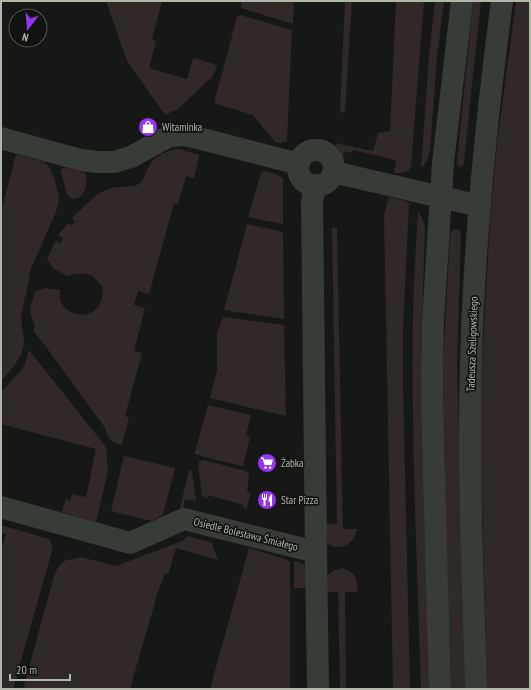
<svg xmlns="http://www.w3.org/2000/svg" width="531" height="690" font-family="'PT Sans Narrow',sans-serif">
	<rect width="100%" height="100%" fill="#161816"/>
	<!-- green -->
	<g fill="#312828">
		<path d="M106 1H162L152 39 156 41 149 68 187 79 193 58 217 65 213 76 178 109 165 115 127 61Z"/>
		<path d="M242 1H294L293 24 241 8Z"/>
		<path d="M345 1H352L345 111 344 113 341 112 340 109Z"/>
		<path d="M396 1H424L411 166 409 171 400 173H394L396 160 353 150 351 153 345 151 341 162C335 157 335 150 336 143L373 151 378 133 390 131Z"/>
		<path d="M435 1H444L437 57 430 151 427 161 421 168 429 57Z"/>
		<path d="M473 1H481L464 161V164L461 167 458 166 457 161Z"/>
		<path d="M516 1H530V689H487L481 460V386L490 218 497 144Z"/>
		<path d="M240 15 292 30 287 141C282 144 280 144 275 142L253 115 214 103 237 17Z"/>
		<path d="M179 149 199 155 194 178 186 176 178 204 174 203 149 294 138 291 134 305 145 308 134 351 142 353 125 416 129 418 122 445C111 444 108 437 105 428L44 344 33 331 35 325C27 310 31 306 35 292L45 288 60 290C56 320 99 323 102 297 103 294 103 290 102 287 101 285 98 282 96 280 89 271 77 273 68 276L54 269 47 259 56 240 60 244 63 238 58 235 68 223 72 226 75 222 72 218C83 208 96 192 111 188 118 186 133 188 139 184 144 180 145 173 148 168 153 156 167 150 179 149Z"/>
		<path d="M16 154 44 162 48 166 51 170 56 184 59 200 56 212 30 271C29 285 24 299 22 314 20 323 24 332 24 341 24 356 10 371 1 381V212Z"/>
		<path d="M63 168 72 169 85 173C89 183 85 199 73 199L67 195 61 171Z"/>
		<path d="M265 171 276 174 283 178V224L248 217 261 173Z"/>
		<path d="M389 197 406 201 409 204 403 329V386L410 689H393L384 215Z"/>
		<path d="M418 211 423 220 425 228 421 351 430 689H421C417 563 411 437 413 311 414 277 416 244 418 211Z"/>
		<path d="M247 224 283 232 284 319 224 310Z"/>
		<path d="M332 228H337L343 529H357C355 547 332 554 325 539 324 535 324 528 323 523L337 524Z"/>
		<path d="M456 229 460 231 461 236 457 363 466 689H451L445 505 443 362 450 235 452 230Z"/>
		<path d="M223 317 284 325 286 416 210 398 217 371V333Z"/>
		<path d="M29 350 106 447 108 471 96 522 62 512 66 498 70 501 72 494 86 497 96 449 1 424V392L24 367Z"/>
		<path d="M208 405 251 415 246 435 250 437 243 466 212 459 195 454V452Z"/>
		<path d="M124 456 175 468 163 515 151 521 111 511Z"/>
		<path d="M204 460 246 471 249 474 247 492 251 493 246 511 243 505 208 495 207 499 202 496 198 464 200 461Z"/>
		<path d="M189 470 192 471 196 501 185 499 182 513 180 508Z"/>
		<path d="M1 525 49 539 53 547 13 689H1V552L6 534 1 532Z"/>
		<path d="M188 536 212 543 218 560 176 548 172 561 169 573H165L157 595 130 689H23L54 576 57 569 64 561 81 557 116 566 182 541Z"/>
		<path d="M249 548 290 561V689H210Z"/>
		<path d="M296 561 307 565 308 588H294V562Z"/>
		<path d="M342 568C355 571 358 580 358 592H345L346 689H340L338 592H324L327 575 335 570Z"/>
	</g>
	<g fill="none" stroke-linecap="round" stroke-linejoin="round">
		<!-- minor -->
		<g stroke="#383c37" stroke-width="22">
			<path d="M1 138 81 160 97 162H114L131 157 169 136 184 135 198 138 299 164"/>
			<circle cx="316" cy="168" r="18"/>
			<path d="M333 172 480 206"/>
			<path d="M315 185 312 202 316 552"/>
			<path d="M1 507 130 543 184 519 316 552 318 689"/>
		</g>
		<!-- tertiary -->
		<g stroke="#383c37" stroke-width="22">
			<path d="M440 689 433 440 432 371 433 321 443 163 462 1"/>
			<path d="M476 689C473 581 468 472 471 363 474 242 486 121 502 1"/>
		</g>
	</g>
	<!-- icons -->
	<defs>
		<g id="shop-disc" transform="scale(1)"><circle r="9.5" fill="#9535f0" stroke="#111311"/><path d="M-5-2.5h2.3a2.7 3.5 0 0 1 5.4 0H5L5.5 6h-11ZM-1.5-2.5h3a1.5 2.3 0 0 0-3 0Z" fill="#fff"/></g>
		<g id="supermarket-disc" transform="scale(1)"><circle r="9.5" fill="#9535f0" stroke="#111311"/><path d="M-6-5.5h2.5l.6 2H6L4.5 2H-2.5L-4.4-4H-6ZM-1.5 3.2a1.3 1.3 0 1 0 .1 0ZM3 3.2a1.3 1.3 0 1 0 .1 0Z" fill="#fff"/></g>
		<g id="restaurant-disc" transform="scale(1)"><circle r="9.5" fill="#9535f0" stroke="#111311"/><path d="M-5-6h1v4h1v-4h1v4h1v-4h1v5L-1.5 .5V6h-2V.5L-5-1ZM5-6V6H3V1.5H1.5Q1.5-4 5-6Z" fill="#fff"/></g>
	</defs>
	<g fill-rule="evenodd">
		<use href="#shop-disc" x="148" y="127"/>
		<use href="#supermarket-disc" x="267" y="463"/>
		<use href="#restaurant-disc" x="267" y="500"/>
	</g>
	<g text-anchor="middle" dominant-baseline="central" stroke-width="3.5" stroke-linejoin="round" paint-order="stroke">
		<!-- poi labels -->
		<g font-size="11" fill="#afb7a8" stroke="#111311" text-anchor="start">
			<text x="162" y="127">Witaminka</text>
			<text x="281" y="463">Żabka</text>
			<text x="281" y="500">Star Pizza</text>
		</g>
		<!-- street labels -->
		<g font-size="11" fill="#afb7a8" stroke="#111311">
			<text transform="translate(472 344) rotate(-88)">Tadeusza Szeligowskiego</text>
			<text transform="translate(246 534) rotate(14)">Osiedle Bolesława Śmiałego</text>
		</g>
	</g>
	<!-- border -->
	<rect width="531" height="690" fill="none" stroke="#afb7a8" stroke-width="4"/>
	<!-- north arrow -->
	<g transform="translate(28 28) rotate(196)"><circle r="19" fill="#111311" stroke="#50554d"/>
	<path d="M0-3L7 15L0 10L-7 15Z" fill="#9535f0"/>
	<text y="-6" font-size="11" font-weight="bold" text-anchor="middle" fill="#afb7a8">N</text>
	</g>
	<!-- scale -->
	<path d="M10 674v6h60v-6" fill="none" stroke="#afb7a8" stroke-width="2"/>
	<text x="16" y="674" font-size="12" fill="#afb7a8" stroke="#111311" stroke-width="3" paint-order="stroke">20 m</text>
</svg>
